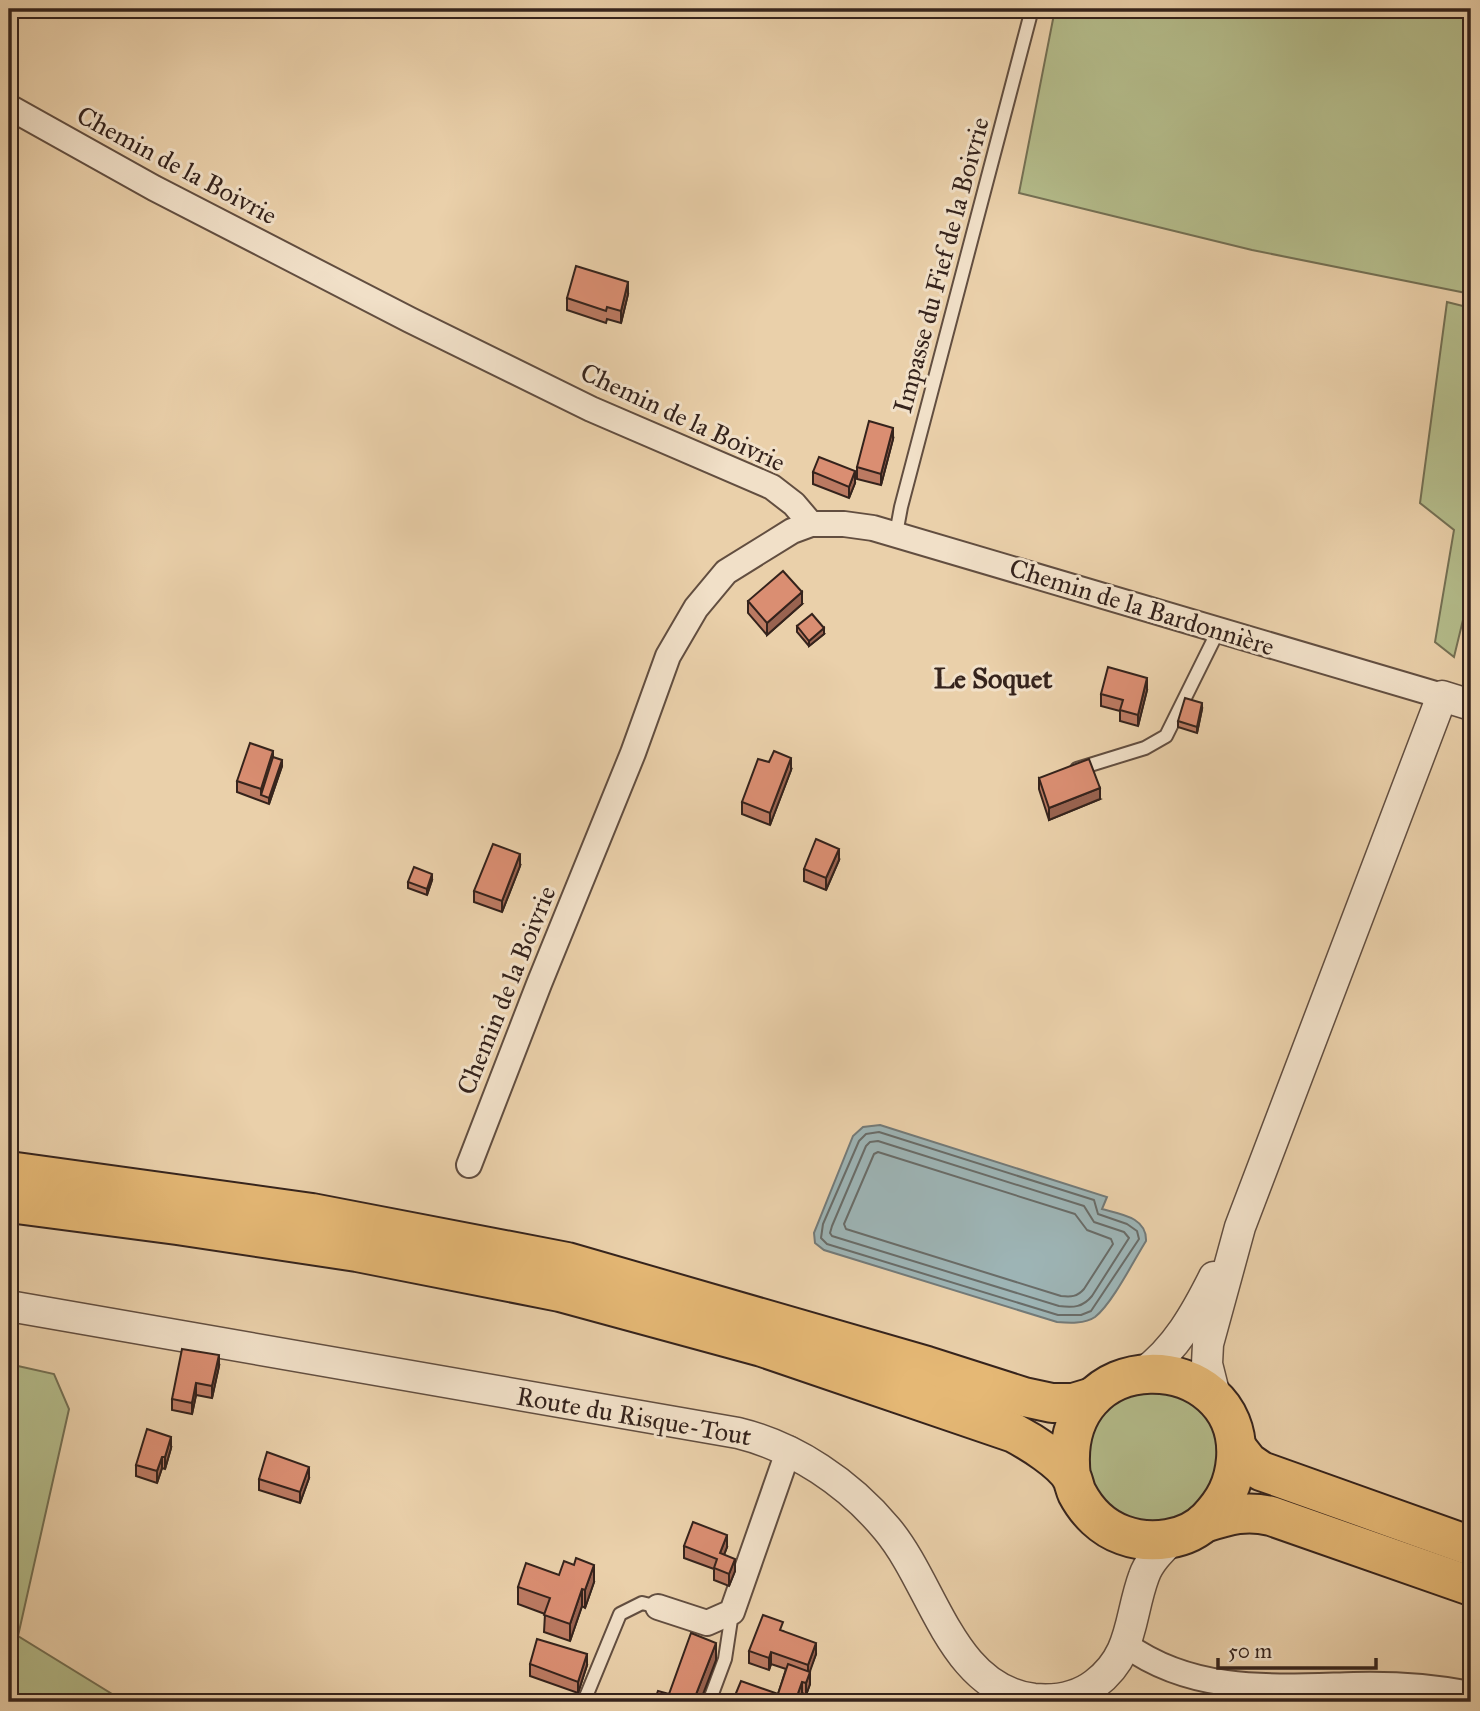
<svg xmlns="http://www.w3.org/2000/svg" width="1480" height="1711" font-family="'IM FELL Great Primer',serif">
	<rect width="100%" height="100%" fill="#ead0aa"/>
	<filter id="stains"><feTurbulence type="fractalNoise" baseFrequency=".00286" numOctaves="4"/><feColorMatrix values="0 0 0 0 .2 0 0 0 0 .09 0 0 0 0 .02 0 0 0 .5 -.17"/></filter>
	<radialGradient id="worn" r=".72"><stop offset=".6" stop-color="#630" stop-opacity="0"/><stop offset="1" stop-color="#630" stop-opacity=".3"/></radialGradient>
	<!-- green -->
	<g fill="#b4bc8b" stroke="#747054" stroke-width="2">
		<path d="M1055 9H1471V294L1252 250 1019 193Z"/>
		<path d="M1447 302 1471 308V489L1468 509 1471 511V587L1454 657 1435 642 1454 530 1420 503Z"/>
		<path d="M9 1364 54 1374 69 1409 18 1636 125 1702H9Z"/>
		<path d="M1169 1389 1208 1415 1221 1449 1210 1495 1172 1523 1128 1522 1088 1485 1086 1432 1114 1398Z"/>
	</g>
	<!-- water -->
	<path fill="#9db4b5" stroke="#737a78" stroke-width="2" d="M880 1125 1107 1197 1102 1209C1120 1214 1147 1217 1146 1241 1134 1260 1112 1304 1095 1317 1085 1324 1069 1323 1057 1322L824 1250 815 1243 814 1233 853 1136 863 1127Z"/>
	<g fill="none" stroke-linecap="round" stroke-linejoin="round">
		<!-- shore -->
		<g stroke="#696c68" stroke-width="2">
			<path d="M879 1132 1094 1200 1098 1214 1127 1224 1137 1231 1139 1239 1091 1311 1081 1315H1058L827 1244 821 1238 823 1224 859 1141 866 1134Z"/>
			<path d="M878 1141 1084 1206 1094 1222 1124 1232 1129 1238 1092 1296C1083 1307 1074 1308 1059 1306L832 1236 830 1233 832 1226 866 1146 870 1142Z"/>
			<path d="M878 1152 1075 1214 1087 1230 1111 1239 1113 1244 1084 1289C1077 1297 1071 1297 1061 1296L846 1229 844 1224 874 1154Z"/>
		</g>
		<!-- service casing -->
		<g stroke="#624e40" stroke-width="16">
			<g id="service">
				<path d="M896 534 901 507 1032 9"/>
				<path d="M1077 769 1145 748 1166 736 1219 629"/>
				<path d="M581 1702 585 1699 620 1614 642 1603 658 1607"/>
				<path d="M709 1702 725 1659 732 1613"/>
			</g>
		</g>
		<!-- minor casing -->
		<g stroke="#624e40" stroke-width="28">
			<g id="minor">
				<path d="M9 107 154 188 410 320 591 409 772 487 794 504 811 524"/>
				<path d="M469 1165 539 984 633 753 668 656 696 608 726 572 792 531 811 524H844L873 528 1442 696"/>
				<path d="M658 1607 707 1623 732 1612 789 1449"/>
				<path d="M1126 1645C1194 1694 1274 1687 1354 1685 1392 1684 1434 1687 1471 1694"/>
			</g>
		</g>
		<!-- tertiary casing -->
		<g stroke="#624e40" stroke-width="33">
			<g id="tertiary">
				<path d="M9 1306 738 1433C795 1447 849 1483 887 1529 934 1585 951 1689 1034 1699 1055 1701 1078 1697 1095 1684 1134 1655 1129 1616 1144 1576 1149 1561 1162 1549 1173 1538"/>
				<path d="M1143 1373C1176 1349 1196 1313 1214 1277"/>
				<path d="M1216 1400 1207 1364 1208 1344 1240 1227 1442 696 1471 705"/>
			</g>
		</g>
		<!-- trunk casing -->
		<g stroke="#35231c" stroke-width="42">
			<g id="trunk">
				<path d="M9 1171 312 1213 567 1262 927 1366 1024 1397 1052 1403H1073L1093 1397"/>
				<path d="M9 1203 177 1225 357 1252 560 1292 762 1347 1014 1433C1031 1442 1062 1461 1072 1478 1074 1483 1075 1489 1077 1493 1087 1512 1103 1528 1123 1535 1150 1545 1187 1541 1208 1519 1225 1501 1234 1484 1236 1459 1244 1347 1054 1338 1071 1477"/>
				<path d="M1237 1448 1248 1462 1261 1471 1471 1546"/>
				<path d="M1204 1523C1229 1515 1246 1510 1271 1516L1471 1586"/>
			</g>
		</g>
		<!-- service -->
		<use href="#service" stroke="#f1e0c8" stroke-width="12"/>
		<!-- minor -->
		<use href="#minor" stroke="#f1e0c8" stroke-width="24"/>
		<!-- tertiary -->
		<use href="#tertiary" stroke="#f1e0c8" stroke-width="30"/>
		<!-- trunk -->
		<use href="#trunk" stroke="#e5b875" stroke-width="38"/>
	</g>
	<!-- wall -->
	<g fill="#bb7a62" stroke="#35231c" stroke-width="2">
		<path d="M628 294 621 323 607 319 606 323 567 310V298Z"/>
		<path d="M893 439 881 485 857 479V467Z"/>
		<path d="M813 472 855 483 849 498 813 484Z"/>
		<path d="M748 601 802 604 767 635 748 613Z"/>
		<path d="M797 626 824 634 809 646 797 632Z"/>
		<path d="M1147 690 1138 726 1120 721V711L1101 706V694Z"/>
		<path d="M1202 709 1197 733 1178 727V721Z"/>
		<path d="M273 757 282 766 269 804 237 792V781Z"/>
		<path d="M791 770 770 825 742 814V802Z"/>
		<path d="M1039 778 1100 799 1049 820 1039 789Z"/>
		<path d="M839 860 826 890 804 881V869Z"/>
		<path d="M520 866 502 912 474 902V891Z"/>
		<path d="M432 880 427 895 408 888V882Z"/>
		<path d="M219 1366 212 1398 196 1395 192 1414 172 1410V1399Z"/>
		<path d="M171 1448 165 1469 162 1468 157 1483 136 1476V1465Z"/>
		<path d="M309 1478 300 1503 259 1490V1479Z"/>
		<path d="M684 1546 727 1547 724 1555 735 1571 729 1586 714 1580V1569L684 1558Z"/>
		<path d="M594 1582 585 1608 582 1606 570 1641 544 1632 545 1614 518 1604V1587Z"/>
		<path d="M783 1631 816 1654 809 1672 810 1684 806 1695 802 1693 799 1702H734V1698L778 1694 786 1669 771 1664 769 1670 749 1663V1651Z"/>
		<path d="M530 1664 587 1665 578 1693 530 1676Z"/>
	</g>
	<!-- shaded-wall -->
	<g fill="#996350" stroke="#35231c" stroke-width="2">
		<path d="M628 282V294L621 323V311Z"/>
		<path d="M893 428V439L881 485V474Z"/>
		<path d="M855 471V483L849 498V487Z"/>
		<path d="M802 592V604L767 635V623Z"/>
		<path d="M824 628V634L809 646V641Z"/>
		<path d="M1147 678V690L1138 726V715Z"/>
		<path d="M1202 703V709L1197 733V727Z"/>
		<path d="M273 751V763L261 795V789Z"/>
		<path d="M791 758V770L770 825V813Z"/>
		<path d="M282 760V766L269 804V798Z"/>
		<path d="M1100 788V799L1049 820V808Z"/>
		<path d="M839 849V860L826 890V878Z"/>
		<path d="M520 854V866L502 912V901Z"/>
		<path d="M432 874V880L427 895V889Z"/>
		<path d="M219 1355V1366L212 1398V1386Z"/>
		<path d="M196 1383V1395L192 1414V1403Z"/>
		<path d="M171 1437V1448L165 1469V1457Z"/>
		<path d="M162 1457V1468L157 1483V1471Z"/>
		<path d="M309 1467V1478L300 1503V1492Z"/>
		<path d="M727 1535V1547L720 1565V1553Z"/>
		<path d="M735 1559V1571L729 1586V1574Z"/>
		<path d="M594 1565V1582L585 1608V1590Z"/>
		<path d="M582 1589V1606L570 1641V1624Z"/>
		<path d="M716 1643V1660L700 1702H693Z"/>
		<path d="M816 1643V1654L808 1677V1665Z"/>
		<path d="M771 1652V1664L769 1670V1658Z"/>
		<path d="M587 1654V1665L578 1693V1682Z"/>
		<path d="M810 1672V1684L806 1695V1683Z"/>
		<path d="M802 1682V1693L799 1702H795Z"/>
	</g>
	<!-- building -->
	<g fill="#da8e72" stroke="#35231c" stroke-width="2">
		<path d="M576 266 628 282 621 311 607 307 606 311 567 298Z"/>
		<path d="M869 421 893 428 881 474 857 467Z"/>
		<path d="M819 457 855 471 849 487 813 472Z"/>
		<path d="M783 571 802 592 767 623 748 601Z"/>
		<path d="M812 614 824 628 809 641 797 626Z"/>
		<path d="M1108 667 1147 678 1138 715 1120 710 1123 700 1101 694Z"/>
		<path d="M1185 698 1202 703 1197 727 1178 721Z"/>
		<path d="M250 743 273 751 261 789 237 781Z"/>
		<path d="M774 751 791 758 770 813 742 802 758 759 769 762Z"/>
		<path d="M273 757 282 760 269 798 261 795Z"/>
		<path d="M1089 759 1100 788 1049 808 1039 778Z"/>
		<path d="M816 839 839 849 826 878 804 869Z"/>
		<path d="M493 844 520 854 502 901 474 891Z"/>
		<path d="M414 867 432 874 427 889 408 882Z"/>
		<path d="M182 1349 219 1355 212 1386 196 1383 192 1403 172 1399Z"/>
		<path d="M147 1429 171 1437 165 1457H162L157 1471 136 1465Z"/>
		<path d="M267 1452 309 1467 300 1492 259 1479Z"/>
		<path d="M693 1522 727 1535 720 1553 735 1559 729 1574 714 1568 717 1559 684 1546Z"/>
		<path d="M576 1558 594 1565 585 1590 582 1589 570 1624 544 1615 550 1598 518 1587 526 1563 559 1575 564 1561 574 1565Z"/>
		<path d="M763 1615 783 1622 780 1630 816 1643 808 1665 771 1652 769 1658 749 1651Z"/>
		<path d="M691 1633 716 1643 693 1702H654L658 1691 669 1694Z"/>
		<path d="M537 1639 587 1654 578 1682 530 1664Z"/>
		<path d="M788 1664 810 1672 806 1683 802 1682 795 1702H746L734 1698 741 1681 778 1694Z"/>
	</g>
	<g text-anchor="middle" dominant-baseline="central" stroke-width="6" stroke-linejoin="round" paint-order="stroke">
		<!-- street labels -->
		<g font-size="26" fill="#35231c" stroke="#f1e0c8">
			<text transform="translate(177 165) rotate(28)">Chemin de la Boivrie</text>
			<text transform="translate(941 265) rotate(-75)">Impasse du Fief de la Boivrie</text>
			<text transform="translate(683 417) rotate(25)">Chemin de la Boivrie</text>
			<text transform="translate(1142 607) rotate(17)">Chemin de la Bardonnière</text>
			<text transform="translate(506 990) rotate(-68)">Chemin de la Boivrie</text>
			<text transform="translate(634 1416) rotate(10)">Route du Risque-Tout</text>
		</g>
		<!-- neighbourhood labels -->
		<g font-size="28" font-weight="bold" fill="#35231c" stroke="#f1e0c8">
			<text x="993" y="678">Le Soquet</text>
		</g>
	</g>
	<!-- margin -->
	<rect width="1480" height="1711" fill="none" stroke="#ead0aa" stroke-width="35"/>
	<rect x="10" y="10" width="1459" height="1690" fill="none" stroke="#35231c" stroke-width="3.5"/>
	<rect x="18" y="18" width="1445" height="1676" fill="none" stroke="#35231c" stroke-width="2"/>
	<!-- scale -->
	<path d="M1218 1658v10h158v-10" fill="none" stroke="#35231c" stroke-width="3.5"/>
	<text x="1228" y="1658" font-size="21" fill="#35231c" stroke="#f1e0c8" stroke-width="5" paint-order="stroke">50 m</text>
	<rect width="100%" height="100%" filter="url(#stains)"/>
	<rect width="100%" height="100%" fill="url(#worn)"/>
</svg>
